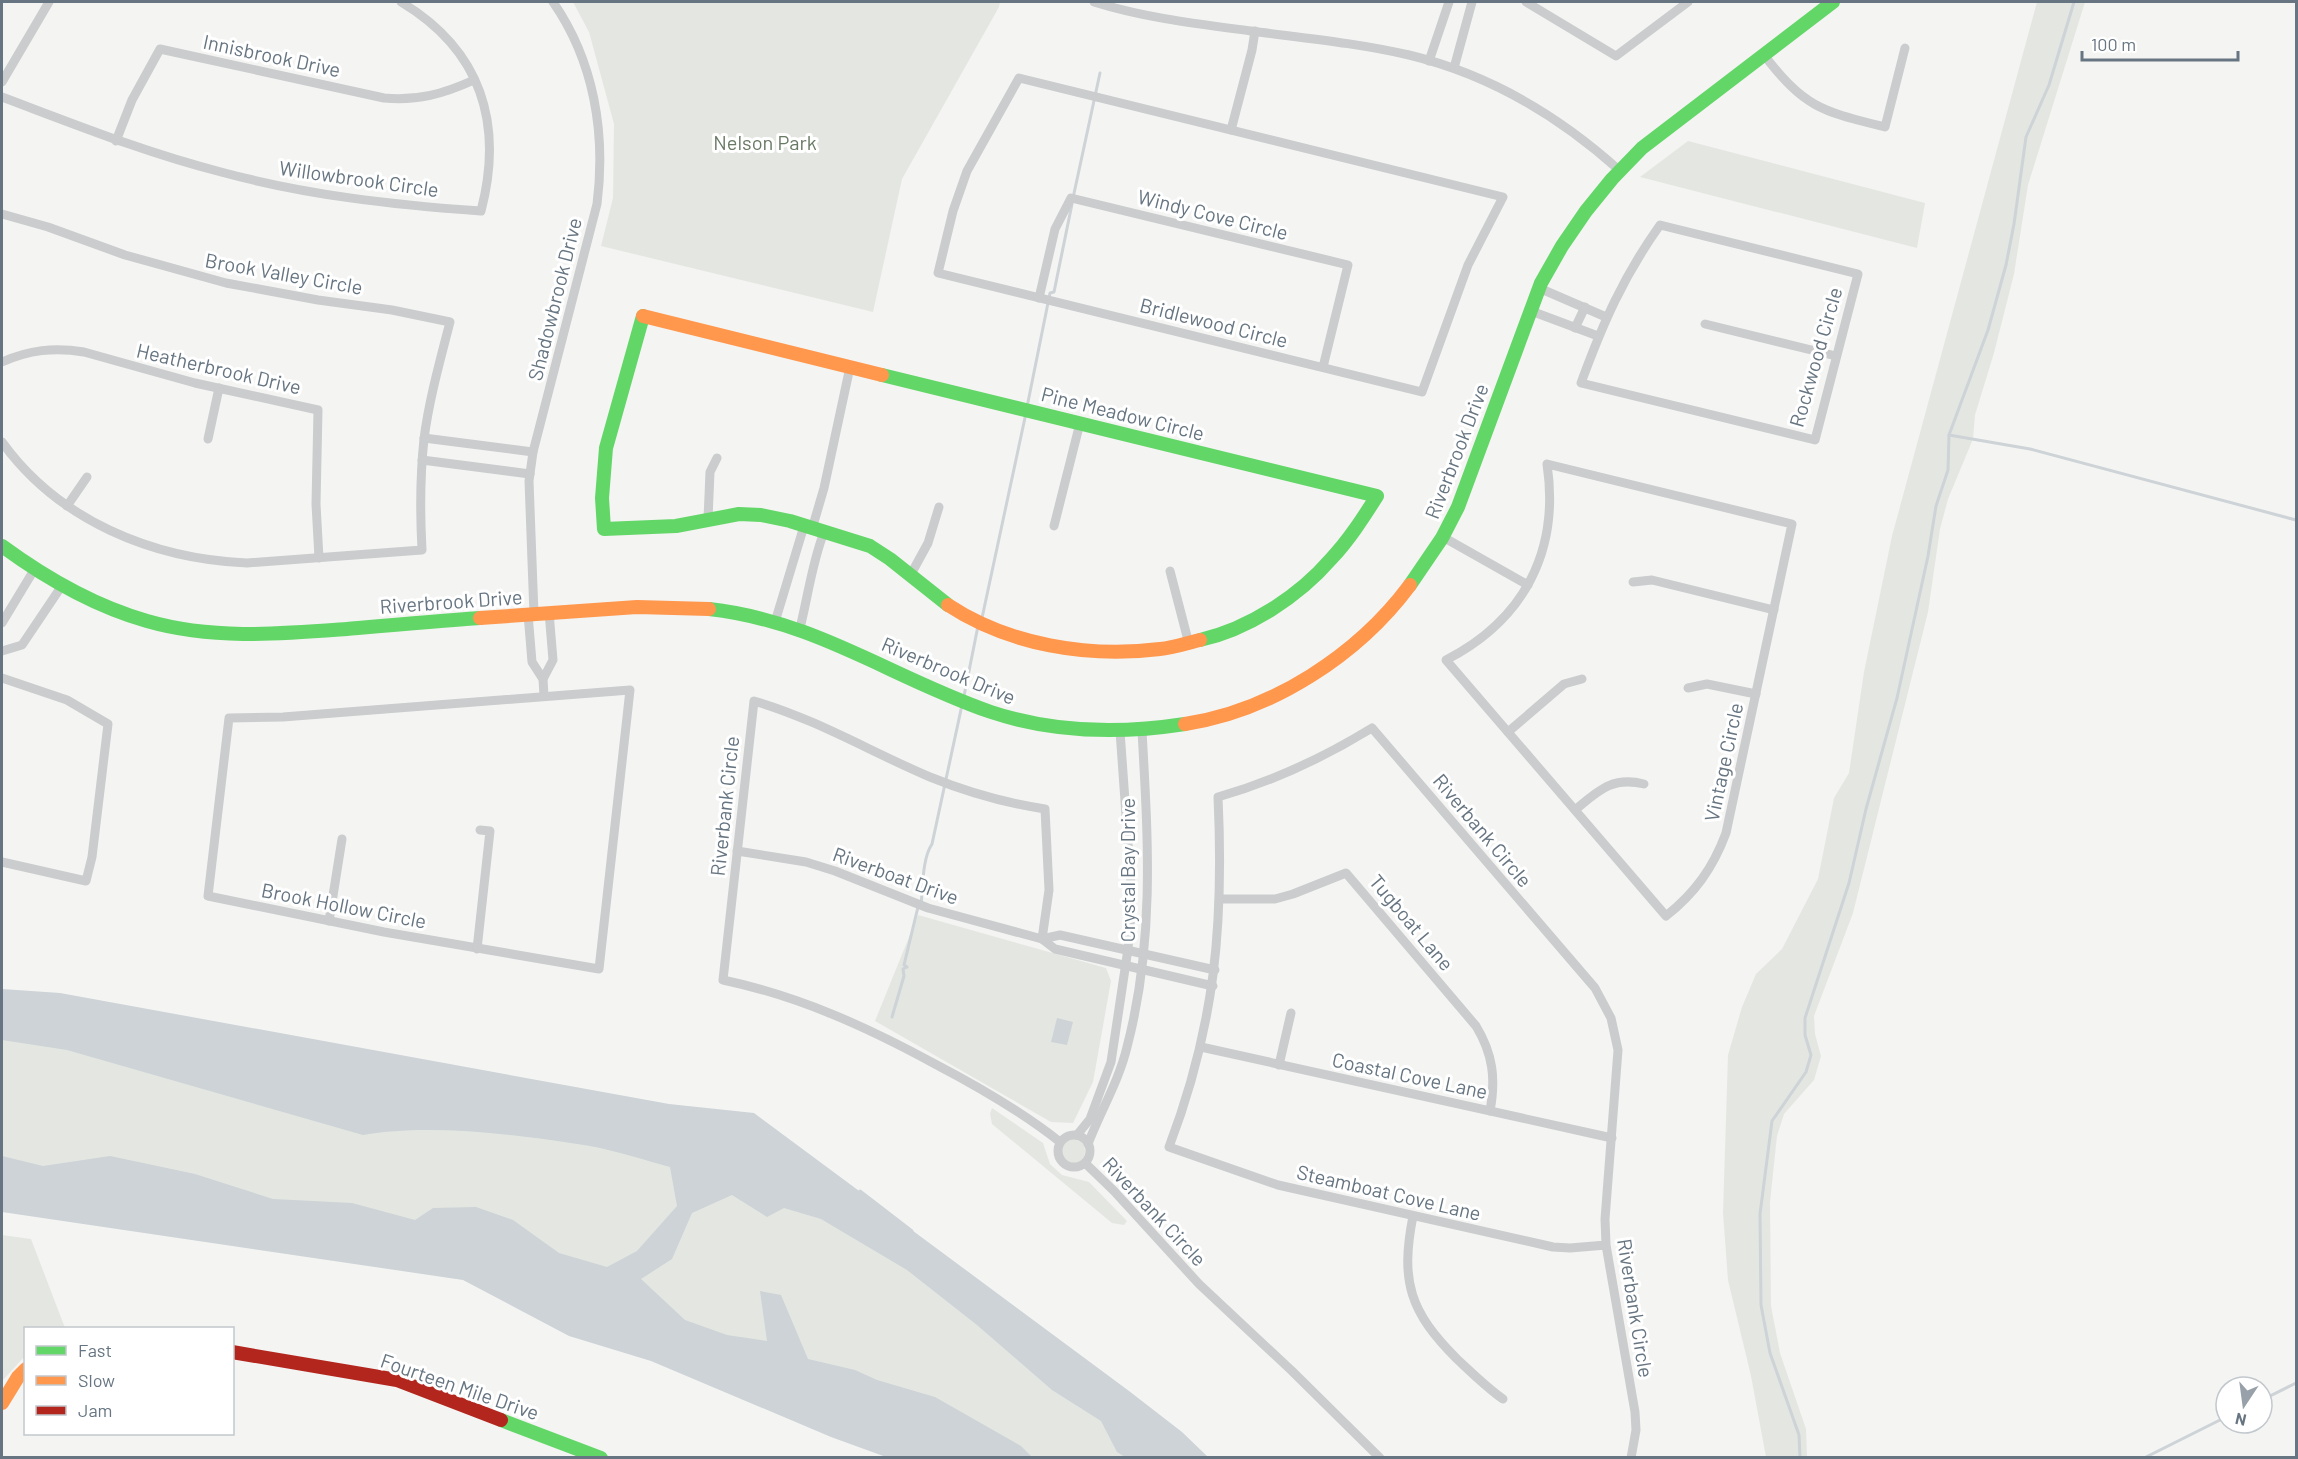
<svg xmlns="http://www.w3.org/2000/svg" width="2298" height="1459" font-family="Barlow,sans-serif">
	<rect width="100%" height="100%" fill="#f4f4f3"/>
	<!-- green -->
	<g fill="#e4e7e1">
		<path d="M573 2H1000L999 7 902 179 873 312 601 246 613 198 614 124 589 32Z"/>
		<path d="M2037 2H2085L2028 185 2014 274 1994 353 1975 415 1973 439 1948 499 1940 529 1928 612 1853 913 1814 1016 1815 1034 1821 1056 1814 1080 1784 1114 1777 1136 1770 1202 1771 1306 1780 1353 1806 1429 1807 1457H1766L1751 1376 1728 1280 1723 1213 1728 1055 1742 1007 1756 974 1782 949 1818 879 1834 798 1849 773 1864 672 1892 536Z"/>
		<path d="M1688 141 1925 203 1917 248 1640 177Z"/>
		<path d="M918 915 1106 968 1111 981 1093 1082 1073 1123 1051 1122 875 1021Z"/>
		<path d="M2 1027 655 1145 827 1205 1064 1382 1140 1457H1000L674 1328 2 1164Z"/>
		<path d="M992 1108 1043 1143 1050 1164 1062 1175 1089 1182 1127 1221 1124 1225 1112 1223 992 1124 990 1114Z"/>
		<circle cx="1072" cy="1151" r="13"/>
		<path d="M2 1235 31 1239 65 1328H26L25 1356 2 1381Z"/>
	</g>
	<!-- water -->
	<g fill="#cdd3d6">
		<path d="M2 989 60 993 669 1104 754 1113 1129 1391 1182 1432 1208 1457H1125L1117 1452 1101 1421 1052 1390 977 1325 907 1270 821 1219 784 1208 767 1217 732 1195 692 1213 672 1259 641 1279 685 1320 727 1335 767 1341 760 1291 781 1295 808 1359 855 1370 877 1380 935 1397 1021 1446 1032 1457H886L831 1437 651 1361 569 1336 463 1280 2 1212V1156L43 1166 110 1156 195 1174 273 1199 352 1203 415 1220 433 1208 476 1207 513 1220 559 1253 607 1267 637 1251 677 1206 670 1167C644 1160 617 1151 590 1146 522 1135 430 1123 363 1135L67 1050 2 1040Z"/>
		<path d="M1057 1018 1073 1022 1067 1045 1051 1042Z"/>
	</g>
	<g fill="none" stroke-linecap="round" stroke-linejoin="round">
		<!-- stream -->
		<g stroke="#cdd3d6" stroke-width="3">
			<path d="M1073 198 1100 73"/>
			<path d="M1027 407 1050 293 1054 292 1072 204"/>
			<path d="M1949 435 2030 449 2296 520"/>
			<path d="M982 618 1026 413"/>
			<path d="M964 696 978 626"/>
			<path d="M892 1017 904 976 903 969 907 967 904 965 918 907 921 905C923 887 922 859 932 844L962 705"/>
			<path d="M860 1191 912 1231"/>
			<path d="M2262 1400 2296 1383"/>
			<path d="M1800 1458 1799 1435 1770 1353 1761 1305 1760 1214 1772 1121 1806 1072 1811 1055 1805 1035V1018L1849 883 1866 809 1897 698 1928 556 1936 506 1948 470 1949 435 1988 330 2006 265 2014 224 2026 137 2049 85 2074 2"/>
			<path d="M2144 1458 2226 1417"/>
		</g>
		<!-- street -->
		<g stroke="#cacccd" stroke-width="9">
			<path d="M1094 2C1145 18 1198 24 1251 31 1304 38 1357 43 1409 55 1488 74 1559 116 1619 170"/>
			<path d="M1526 2 1616 56 1688 2"/>
			<path d="M1764 55C1805 108 1821 111 1885 127L1905 48"/>
			<path d="M1429 61 1449 2"/>
			<path d="M1454 68 1472 2"/>
			<path d="M1019 78 1503 197 1468 265 1422 392 938 273 953 211 967 171Z"/>
			<path d="M2 82 49 2"/>
			<path d="M2 97C74 124 146 153 221 172 306 195 393 205 481 211 504 123 481 50 401 2"/>
			<path d="M1231 130 1252 50 1255 31"/>
			<path d="M116 141 132 100 160 49 384 98C418 101 443 94 474 80"/>
			<path d="M2 214 48 227 125 255 226 283 318 300 392 310 450 322C440 361 429 400 424 439 420 476 420 513 422 550L247 563C153 559 59 521 2 442"/>
			<path d="M1660 225 1858 274 1815 440 1581 383C1603 323 1623 277 1660 225Z"/>
			<path d="M1539 288 1606 317"/>
			<path d="M1039 298 1055 229 1071 198 1348 265 1323 367"/>
			<path d="M1531 311 1598 336"/>
			<path d="M1705 324 1836 356"/>
			<path d="M1575 328 1585 307"/>
			<path d="M2 362C29 350 54 347 84 352L195 383 318 410 316 504 319 558"/>
			<path d="M424 438 533 452"/>
			<path d="M208 439 219 388"/>
			<path d="M422 460 530 474"/>
			<path d="M1547 464 1792 524 1726 833C1713 868 1695 893 1666 916L1446 660C1524 620 1560 551 1547 464Z"/>
			<path d="M67 506 87 477"/>
			<path d="M708 519 710 472 717 458"/>
			<path d="M1054 526 1080 423"/>
			<path d="M812 529 824 488 850 367"/>
			<path d="M1443 537 1528 585"/>
			<path d="M1170 571 1189 644"/>
			<path d="M910 576 928 543 939 507"/>
			<path d="M1633 582 1652 580 1774 610"/>
			<path d="M528 614 532 662 543 679 544 696"/>
			<path d="M534 614 529 481 533 452 597 204C606 133 594 61 553 2"/>
			<path d="M775 622 804 526"/>
			<path d="M2 623 34 570"/>
			<path d="M800 628C808 596 812 563 824 532"/>
			<path d="M2 651 22 645 61 587"/>
			<path d="M2 678 67 700 108 724 92 857 86 881 2 862"/>
			<path d="M543 679 553 660 549 612"/>
			<path d="M1688 688 1707 684 1756 694"/>
			<path d="M630 690 599 969 384 932 208 896 229 718 283 717Z"/>
			<path d="M1508 732 1564 684 1582 679"/>
			<path d="M1575 810C1598 791 1612 776 1644 784"/>
			<path d="M737 851 806 862 835 871 928 908 1042 939 1055 949 1213 986"/>
			<path d="M1221 899H1275L1293 894 1346 873 1476 1026C1493 1054 1496 1079 1490 1111"/>
			<path d="M329 921 342 839"/>
			<path d="M1042 939 1049 890 1045 809C1005 803 967 792 930 777 871 752 816 719 754 701L723 980C799 996 867 1027 935 1064 979 1087 1021 1111 1060 1142"/>
			<path d="M1042 939 1060 935 1215 970"/>
			<path d="M477 949 490 831 480 830"/>
			<path d="M1201 1047 1612 1138"/>
			<path d="M1279 1065 1291 1013"/>
			<circle cx="1074" cy="1151" r="16"/>
			<path d="M1077 1135 1090 1119 1111 1062 1128 949 1132 899 1120 731"/>
			<path d="M1088 1144C1100 1112 1119 1081 1127 1047 1155 941 1148 838 1142 731"/>
			<path d="M1085 1163 1114 1191 1199 1284 1292 1371 1380 1458"/>
			<path d="M1413 1216C1400 1282 1410 1312 1457 1359 1472 1373 1486 1387 1503 1399"/>
			<path d="M1606 1245 1570 1248 1553 1247 1278 1185 1169 1147C1215 1026 1224 925 1218 797 1274 781 1323 758 1372 728L1595 988 1611 1018 1618 1050 1605 1219 1606 1245 1635 1412 1636 1430 1631 1458"/>
		</g>
		<!-- fast -->
		<g stroke="#63d668" stroke-width="14">
			<path d="M643 316 606 448 602 498 604 529 676 526 739 514 761 515 790 521 870 546 890 559 948 605"/>
			<path d="M882 375 1377 496C1363 518 1349 540 1331 559 1299 596 1249 629 1200 640"/>
			<path d="M2 546C47 579 94 606 147 621 213 640 280 634 347 629 392 625 436 621 480 618"/>
			<path d="M1410 585 1442 538 1458 507 1541 283 1562 246 1586 211 1612 179 1642 148 1833 2"/>
			<path d="M709 609C817 621 892 678 991 712 1054 733 1120 734 1185 724"/>
			<path d="M501 1420 601 1458"/>
		</g>
		<!-- slow -->
		<g stroke="#ff974d" stroke-width="14">
			<path d="M643 316 882 375"/>
			<path d="M948 605C1009 645 1088 658 1160 649 1173 648 1187 643 1200 640"/>
			<path d="M480 618 637 607 709 609"/>
			<path d="M1185 724C1272 711 1358 655 1410 585"/>
			<path d="M2 1403 18 1377 26 1369"/>
		</g>
		<!-- jam -->
		<path stroke="#b3261e" stroke-width="14" d="M232 1352 397 1380 501 1420"/>
	</g>
	<g text-anchor="middle" dominant-baseline="central" stroke-width="6" stroke-linejoin="round" paint-order="stroke">
		<!-- street labels -->
		<g font-size="20" fill="#667581" stroke="#fff">
			<text transform="translate(272 55) rotate(12)">Innisbrook Drive</text>
			<text transform="translate(359 178) rotate(8)">Willowbrook Circle</text>
			<text transform="translate(1213 214) rotate(14)">Windy Cove Circle</text>
			<text transform="translate(284 273) rotate(10)">Brook Valley Circle</text>
			<text transform="translate(554 299) rotate(-76)">Shadowbrook Drive</text>
			<text transform="translate(1214 322) rotate(14)">Bridlewood Circle</text>
			<text transform="translate(1815 357) rotate(-74)">Rockwood Circle</text>
			<text transform="translate(219 368) rotate(13)">Heatherbrook Drive</text>
			<text transform="translate(1123 413) rotate(14)">Pine Meadow Circle</text>
			<text transform="translate(1456 451) rotate(-69)">Riverbrook Drive</text>
			<text transform="translate(451 601) rotate(-4)">Riverbrook Drive</text>
			<text transform="translate(949 670) rotate(23)">Riverbrook Drive</text>
			<text transform="translate(1723 762) rotate(-78)">Vintage Circle</text>
			<text transform="translate(724 806) rotate(-84)">Riverbank Circle</text>
			<text transform="translate(1483 830) rotate(50)">Riverbank Circle</text>
			<text transform="translate(1127 870) rotate(-90)">Crystal Bay Drive</text>
			<text transform="translate(896 875) rotate(20)">Riverboat Drive</text>
			<text transform="translate(344 905) rotate(11)">Brook Hollow Circle</text>
			<text transform="translate(1412 922) rotate(50)">Tugboat Lane</text>
			<text transform="translate(1410 1075) rotate(12)">Coastal Cove Lane</text>
			<text transform="translate(1389 1192) rotate(13)">Steamboat Cove Lane</text>
			<text transform="translate(1155 1211) rotate(47)">Riverbank Circle</text>
			<text transform="translate(1636 1308) rotate(81)">Riverbank Circle</text>
			<text transform="translate(460 1386) rotate(19)">Fourteen Mile Drive</text>
		</g>
		<!-- park labels -->
		<g font-size="20" fill="#687964" stroke="#fff">
			<text x="765" y="142">Nelson Park</text>
		</g>
	</g>
	<!-- border -->
	<rect width="2298" height="1459" fill="none" stroke="#667581" stroke-width="6"/>
	<!-- legend -->
	<rect x="24" y="1327" width="210" height="108" fill="#ffffff" stroke="#c2c8cd" stroke-width="1.5"/>
	<rect x="36" y="1346" width="30" height="9" fill="#63d668" stroke="#c2c8cd" stroke-width="1.5"/>
	<text x="78" y="1357" font-size="18" fill="#667581">Fast</text>
	<rect x="36" y="1376" width="30" height="9" fill="#ff974d" stroke="#c2c8cd" stroke-width="1.5"/>
	<text x="78" y="1387" font-size="18" fill="#667581">Slow</text>
	<rect x="36" y="1406" width="30" height="9" fill="#b3261e" stroke="#c2c8cd" stroke-width="1.5"/>
	<text x="78" y="1417" font-size="18" fill="#667581">Jam</text>
	<!-- north arrow -->
	<g transform="translate(2244 1405) rotate(193)"><circle r="28" fill="#ffffff" stroke="#c2c8cd" stroke-width="1.5"/>
	<path d="M0-4.5L10 22L0 15L-10 22Z" fill="#98a1a9"/>
	<text y="-9" font-size="16" font-weight="bold" text-anchor="middle" fill="#667581">N</text>
	</g>
	<!-- scale -->
	<path d="M2082 51v9h156v-9" fill="none" stroke="#667581" stroke-width="3"/>
	<text x="2091" y="51" font-size="18" fill="#667581" stroke="#ffffff" stroke-width="4.5" paint-order="stroke">100 m</text>
</svg>
